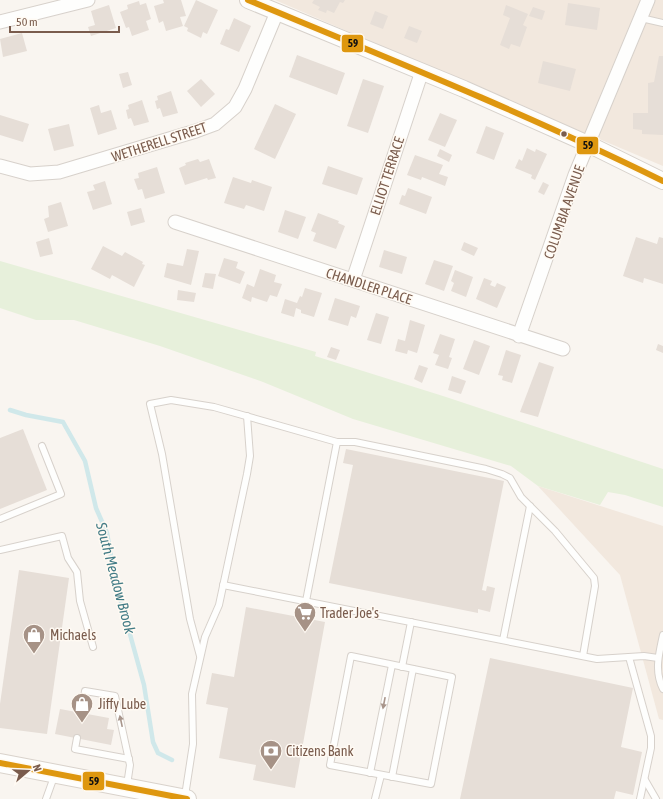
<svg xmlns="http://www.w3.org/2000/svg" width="663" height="799" font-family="'Asap Condensed',sans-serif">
	<rect width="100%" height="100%" fill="#f9f5f0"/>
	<!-- residential -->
	<g fill="#f2e8de">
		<path d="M275 0H663V166L500 97Z"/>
		<path d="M538 486 663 526V720L659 719 620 575Z"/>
	</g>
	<!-- park -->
	<path fill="#e7f0db" d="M0 261 316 352 315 356 443 396 663 469V507L625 495 608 492 600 505 538 486 511 466 353 419 263 382 160 346 74 320H36L0 308Z"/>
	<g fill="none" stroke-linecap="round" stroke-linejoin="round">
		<!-- stream -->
		<path stroke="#d0e8ea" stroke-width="4.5" d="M10 410 26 415 63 422 85 461 96 508 107 533 115 580 144 685 153 742 158 753 172 760"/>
	</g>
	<!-- building -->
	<g fill="#e6ded7">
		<path d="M163 0H181L186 16 180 17 183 26 166 31 163 21 159 23 154 6 164 3Z"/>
		<path d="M196 0 218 10 207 34 203 32 201 38 187 31 188 28 184 26Z"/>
		<path d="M314 0H345L343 3 340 2 334 13 327 10 326 13 318 10 320 7 312 3Z"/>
		<path d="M139 1 140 5 146 3 151 19 146 21 149 30 132 36 129 27 126 28 120 12 128 9 127 5Z"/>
		<path d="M568 3 600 8 597 30 565 25Z"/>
		<path d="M109 5 116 28 91 36 88 27 95 25 91 11Z"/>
		<path d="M506 5 528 14 523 25 527 27 520 47 511 44 509 49 500 45 510 18 503 15Z"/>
		<path d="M533 7 545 11 542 20 529 16Z"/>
		<path d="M375 11 388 16 383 29 370 24Z"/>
		<path d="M234 18 251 26 239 52 220 44 226 29 229 30Z"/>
		<path d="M409 26 422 31 417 43 404 38Z"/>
		<path d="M22 33 27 51 3 57 0 39Z"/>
		<path d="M297 55 345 73 337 95 289 77Z"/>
		<path d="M659 56H663V135L642 134V130L633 129V113H648V83L654 82Z"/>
		<path d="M543 61 576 69 570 91 538 83Z"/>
		<path d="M128 72 132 85 123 88 119 74Z"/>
		<path d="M201 79 215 94 201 107 187 91Z"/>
		<path d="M363 79 384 86 368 133 347 126Z"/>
		<path d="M171 91 178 113 163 117 160 108 157 109 155 101 158 100 157 96Z"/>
		<path d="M142 100 149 122 134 126 131 118 128 119 126 110 129 109 128 105Z"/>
		<path d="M275 104 296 114 275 159 254 149Z"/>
		<path d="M99 105 101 113 111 110 117 129 98 135 90 108Z"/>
		<path d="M440 113 457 120 445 147 428 140Z"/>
		<path d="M0 115 29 124 23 142 0 135Z"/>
		<path d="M69 124 74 146 54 151 48 129Z"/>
		<path d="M486 126 504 133 494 160 476 153Z"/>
		<path d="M527 148 535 152 536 149 547 154 535 180 531 178 532 175 515 168 519 159 522 161Z"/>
		<path d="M440 149 452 155 449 162 437 156Z"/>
		<path d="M415 155 443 165 439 174 448 177 445 186 422 177 421 180 407 175Z"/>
		<path d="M198 159 200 162 209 159 216 178 208 180 207 178 185 185 179 168 186 165 185 163Z"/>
		<path d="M328 166 363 178 357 195 322 184Z"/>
		<path d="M157 167 165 193 145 199 142 189 138 190 134 179 139 178 138 173Z"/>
		<path d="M233 177 251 183 252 180 272 187 264 211 246 205 244 209 224 203Z"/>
		<path d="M105 181 112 204 93 210 87 192 95 190 93 185Z"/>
		<path d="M543 182 549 185 544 195 538 192Z"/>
		<path d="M408 188 432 197 426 214 399 204 402 195 405 196Z"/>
		<path d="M61 202 68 226 48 232 44 219 49 217 48 206Z"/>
		<path d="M141 208 145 222 131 226 127 212Z"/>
		<path d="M285 210 306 217 298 239 278 232Z"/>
		<path d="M318 213 339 221 338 223 345 226 336 249 313 241 316 233 311 231Z"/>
		<path d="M636 237 657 244 659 237 663 238V284L644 278 643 283 623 276Z"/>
		<path d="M49 238 53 254 40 257 36 242Z"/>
		<path d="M464 242 478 248 474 256 461 250Z"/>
		<path d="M103 246 122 256 125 252 143 262 142 264 145 265 134 287 112 275 110 279 91 269Z"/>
		<path d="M187 249 199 251 191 285 164 277 167 263 183 266Z"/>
		<path d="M384 250 407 257 402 274 379 267Z"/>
		<path d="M224 258 238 262 236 268 245 272 240 284 218 276Z"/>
		<path d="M434 260 453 266 444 291 425 284Z"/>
		<path d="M260 269 276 275 274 282 282 284 277 297 270 295 267 302 252 297 251 302 242 298 247 284 254 287Z"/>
		<path d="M455 270 473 277 466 297 451 291 454 283 451 281Z"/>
		<path d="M205 273 216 274 213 289 202 287Z"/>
		<path d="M484 278 492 281 490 285 495 287 497 283 506 287 497 308 476 299Z"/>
		<path d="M305 288 322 293 314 317 301 313V310L296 308 294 317 281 313 285 299 297 303 300 296 302 297Z"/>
		<path d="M178 290 196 293 194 302 177 300Z"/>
		<path d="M335 298 360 306 356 318 351 316 348 326 328 320Z"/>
		<path d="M376 313 389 317 381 344 367 340Z"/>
		<path d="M410 320 425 325 417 353 408 350 407 354 395 351 398 339 405 341Z"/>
		<path d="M440 334 455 339 449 357 452 358 448 369 435 365 439 355 433 353Z"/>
		<path d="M474 340 490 346 479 375 463 369Z"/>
		<path d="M658 344 663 346V353L656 350Z"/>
		<path d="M331 347 340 350 336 360 327 357Z"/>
		<path d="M506 350 521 355 512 383 502 380 503 376 498 375Z"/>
		<path d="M539 362 554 367 538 417 520 412Z"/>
		<path d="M419 365 428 368 422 383 414 379Z"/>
		<path d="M452 376 466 381 461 394 448 390Z"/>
		<path d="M23 429 47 490 0 509V438Z"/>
		<path d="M346 449 504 481 482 590 486 591 487 586 495 588 490 612 478 609V613L329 583 353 465 343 463Z"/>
		<path d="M19 570 69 578 47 734 0 728V704Z"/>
		<path d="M246 607 325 622 295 788 253 780 256 765 219 758 228 708 206 704 212 673 234 677Z"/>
		<path d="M490 658 633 688 621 747 642 752 633 795 616 791 614 799H460Z"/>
		<path d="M60 709 109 718 107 729 114 730 111 745 55 734Z"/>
	</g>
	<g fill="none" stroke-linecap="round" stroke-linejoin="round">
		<!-- service casing -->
		<g stroke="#d7d1cb" stroke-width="8">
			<g id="service">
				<path d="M641 18 663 23"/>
				<path d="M0 519 61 494 42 446"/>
				<path d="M0 550 62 536 68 558 77 572 80 601 93 647"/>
				<path d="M223 585 597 659 644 656 658 658"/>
				<path d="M306 601 337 442"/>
				<path d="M663 635C659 654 654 671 663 689"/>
				<path d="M503 640 530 506"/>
				<path d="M200 656 190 619 162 454 150 404 171 400 214 407 337 442H355L486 469 502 474 510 478 521 497 555 531 594 578 595 586 583 656"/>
				<path d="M351 656 452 677 431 784 330 765Z"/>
				<path d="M629 657 651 736V748L640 799"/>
				<path d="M402 667 411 622"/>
				<path d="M82 713 85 691 115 696 130 765 127 785"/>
				<path d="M77 738 75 749 129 759"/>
				<path d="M370 773 392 665"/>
				<path d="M392 777 413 669"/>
				<path d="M645 780 656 799"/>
				<path d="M185 796 193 744 192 694 205 637 219 605 247 474 250 456 247 416"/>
				<path d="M46 799 55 774"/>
				<path d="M375 799 381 775"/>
			</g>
		</g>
		<!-- minor casing -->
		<g stroke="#d7d1cb" stroke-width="15">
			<g id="minor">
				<path d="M0 22 88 0"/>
				<path d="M0 166 30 174 59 172 196 131 215 124 235 107 245 89 277 12"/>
				<path d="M175 222 563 349"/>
				<path d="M353 280 422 71"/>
				<path d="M519 336 575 175 648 0"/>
			</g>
		</g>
		<!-- tertiary casing -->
		<g stroke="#d7d1cb" stroke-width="18">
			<path id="tertiary" d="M248 0 464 89 588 144 663 181"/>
		</g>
		<!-- secondary casing -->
		<g stroke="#d9d2cb" stroke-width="20">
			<path id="secondary" d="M0 763 187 799"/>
		</g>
		<!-- service -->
		<use href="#service" stroke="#fefefd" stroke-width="6"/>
		<!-- minor -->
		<use href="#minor" stroke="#fefefd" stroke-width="13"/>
		<!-- tertiary -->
		<use href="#tertiary" stroke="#fefefd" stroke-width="16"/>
		<!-- secondary -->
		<use href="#secondary" stroke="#fefefd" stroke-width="18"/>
		<!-- bus-1 casing -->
		<g stroke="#fffaf3" stroke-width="9">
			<g id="bus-1">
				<path d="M248 0C388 58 527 114 663 181"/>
				<path d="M0 763 187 799"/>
			</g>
		</g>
		<!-- bus-1 -->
		<use href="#bus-1" stroke="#de970f" stroke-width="6"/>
	</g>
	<!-- one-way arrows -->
	<defs><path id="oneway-solid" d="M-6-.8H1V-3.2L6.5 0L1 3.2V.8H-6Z"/></defs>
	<g fill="#a8958b">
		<use href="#oneway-solid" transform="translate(384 703) rotate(101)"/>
		<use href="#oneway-solid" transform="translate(121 721) rotate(-102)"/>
	</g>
	<!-- icons -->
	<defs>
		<g id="supermarket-pin" transform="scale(1.15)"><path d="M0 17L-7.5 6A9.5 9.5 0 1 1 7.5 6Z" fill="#a69286" stroke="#fffaf3"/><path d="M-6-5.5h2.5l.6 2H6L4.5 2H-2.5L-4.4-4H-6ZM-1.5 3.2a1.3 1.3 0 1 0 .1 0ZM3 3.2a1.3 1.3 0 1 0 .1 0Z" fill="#fff"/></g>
		<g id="shop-pin" transform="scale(1.15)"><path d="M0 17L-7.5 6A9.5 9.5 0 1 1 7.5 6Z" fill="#a69286" stroke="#fffaf3"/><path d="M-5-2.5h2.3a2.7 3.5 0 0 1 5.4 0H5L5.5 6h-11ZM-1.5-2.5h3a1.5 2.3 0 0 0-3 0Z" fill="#fff"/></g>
		<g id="bank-pin" transform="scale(1.15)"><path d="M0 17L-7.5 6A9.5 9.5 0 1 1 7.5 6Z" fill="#a69286" stroke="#fffaf3"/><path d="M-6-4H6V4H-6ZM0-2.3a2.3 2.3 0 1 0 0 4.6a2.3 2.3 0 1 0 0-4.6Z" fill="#fff"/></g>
	</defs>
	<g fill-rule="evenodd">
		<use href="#supermarket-pin" x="305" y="613"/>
		<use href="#shop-pin" x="34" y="635"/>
		<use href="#shop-pin" x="82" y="704"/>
		<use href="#bank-pin" x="271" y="751"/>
	</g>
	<!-- markers -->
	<circle fill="#7a5c4d" stroke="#fffaf3" stroke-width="1.5" cx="564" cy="134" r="3.5"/>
	<g text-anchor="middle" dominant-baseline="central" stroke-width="3" stroke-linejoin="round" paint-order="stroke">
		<!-- street labels -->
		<g font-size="14" fill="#7a5c4d" stroke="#fffaf3">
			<text transform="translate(159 142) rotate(-18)">WETHERELL STREET</text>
			<text transform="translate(387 176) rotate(-72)">ELLIOT TERRACE</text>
			<text transform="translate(564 212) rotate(-71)">COLUMBIA AVENUE</text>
			<text transform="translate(369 286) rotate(18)">CHANDLER PLACE</text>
		</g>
		<!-- poi labels -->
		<g font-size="14" fill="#7a5c4d" stroke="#fffaf3" text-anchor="start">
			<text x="320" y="613">Trader Joe's</text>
			<text x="50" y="635">Michaels</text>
			<text x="98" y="704">Jiffy Lube</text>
			<text x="286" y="751">Citizens Bank</text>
		</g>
		<!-- water labels -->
		<g font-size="15" font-style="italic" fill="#437c86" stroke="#fffaf3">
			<text transform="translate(116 578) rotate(75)">South Meadow Brook</text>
		</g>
	</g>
	<g stroke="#fffaf3" stroke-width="1.5">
		<rect x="341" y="34" width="23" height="19" rx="4" fill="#de970f"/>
		<rect x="576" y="136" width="23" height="19" rx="4" fill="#de970f"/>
		<rect x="82" y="771" width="23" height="20" rx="4" fill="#de970f"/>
	</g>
	<g font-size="11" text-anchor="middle" font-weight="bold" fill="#111">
		<text x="353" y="47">59</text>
		<text x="588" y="149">59</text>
		<text x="94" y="785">59</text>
	</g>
	<!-- north arrow -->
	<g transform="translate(28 771) rotate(71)" stroke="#fffaf3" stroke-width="3" paint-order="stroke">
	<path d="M0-3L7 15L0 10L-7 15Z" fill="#7a5c4d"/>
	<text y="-6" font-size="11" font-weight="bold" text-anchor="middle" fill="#7a5c4d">N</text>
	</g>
	<!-- scale -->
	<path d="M10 26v6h109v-6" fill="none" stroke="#7a5c4d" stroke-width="2"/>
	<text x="16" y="26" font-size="12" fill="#7a5c4d" stroke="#fffaf3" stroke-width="3" paint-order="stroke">50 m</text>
</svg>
